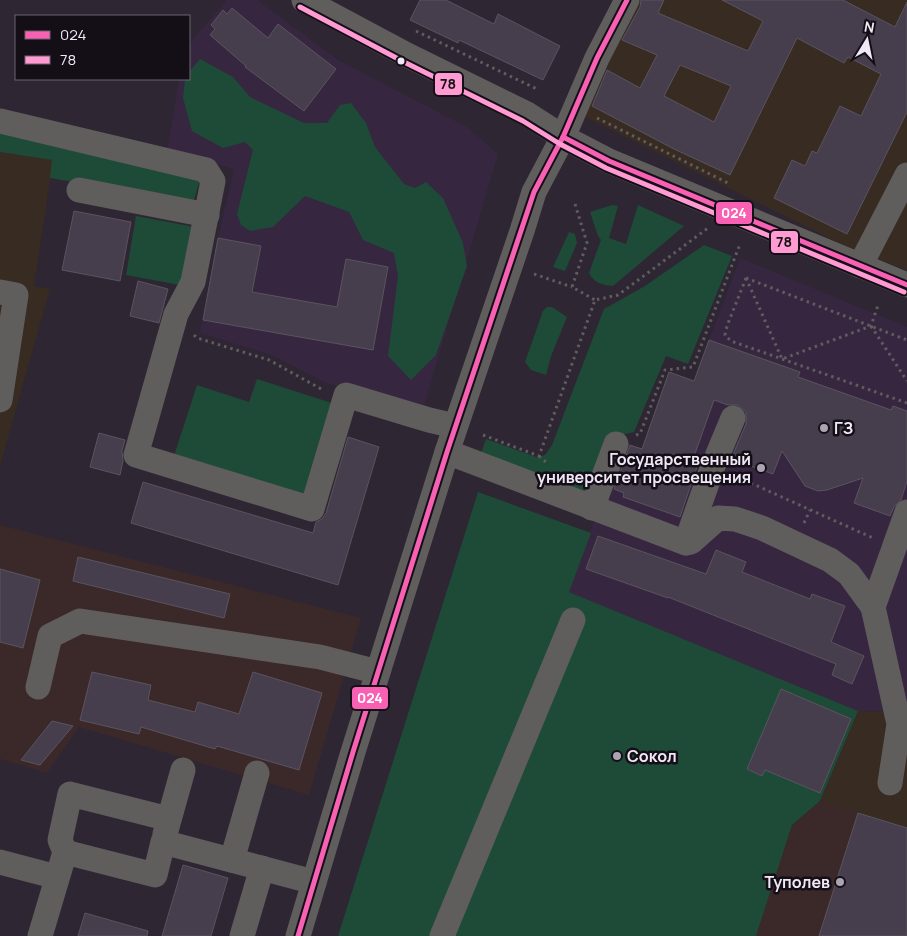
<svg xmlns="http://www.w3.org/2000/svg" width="907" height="936" font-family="Manrope,sans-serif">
	<rect width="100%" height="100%" fill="#2e2632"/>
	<!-- commercial -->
	<g fill="#382b22">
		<path d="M622 0H907V270L853 250 569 109Z"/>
		<path d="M0 152 53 160 34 286 50 289 0 466Z"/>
		<path d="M858 711 907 712V828L820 801Z"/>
	</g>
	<!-- industrial -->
	<g fill="#3b292a">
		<path d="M0 525 361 618 309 795 79 727 47 773 0 759Z"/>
		<path d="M820 801 907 828V936H756L792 825Z"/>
	</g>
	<!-- built -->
	<g fill="#372640">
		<path d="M227 0H257L338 60 467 127 498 154 424 406 326 383 272 355 200 333 218 238 234 169 167 151 179 79H189V44Z"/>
		<path d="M740 258 907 327V712L858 711 568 592 623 442 642 449 669 372 694 381Z"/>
	</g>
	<!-- green -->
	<g fill="#1e4a38">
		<path d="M200 59 233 77 250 97 304 123H327L340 105 351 103 366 123 375 147 404 184 415 188 426 182 443 198 463 243 467 266 436 355 411 380 388 356 398 276 394 253 363 240 349 212 305 196 273 227 250 231 241 225 237 214 253 150 245 142 223 148 192 131 183 98 185 79H189V72Z"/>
		<path d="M0 130 200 180 193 203 50 178 52 160 0 152Z"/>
		<path d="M612 205 618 206 609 238 626 244 638 205 684 226 613 286C602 285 594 283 589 273L601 240 598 236 590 212Z"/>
		<path d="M136 216 195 227 185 286 126 275Z"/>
		<path d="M569 232 575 234 577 243 565 271 553 267Z"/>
		<path d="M704 245 732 256 688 364 666 356 634 432 613 437 587 495 479 459 486 439 539 458 546 454 552 445 604 309 645 286Z"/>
		<path d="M547 307H552L567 317 551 356 546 375 531 370 525 362 543 311Z"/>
		<path d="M257 379 335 404 306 499 173 459 197 385 249 402Z"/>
		<path d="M478 492 591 533 569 592 858 711 820 801 792 825 756 936H338Z"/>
	</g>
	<!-- building -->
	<g fill="#473e4d" stroke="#5a545f" fill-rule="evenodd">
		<path d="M420 0H446L494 24 498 14 560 46 543 80 459 40 458 43 410 20Z"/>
		<path d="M641 0H664L658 13 748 51 763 21 722 0H843L895 27 907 2V112L847 234 774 198 792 160 805 166 812 151 817 153 840 106 861 116 881 74 848 57 844 63 797 38 730 175 674 149 592 106 607 70 640 88 657 55 622 40 640 7ZM680 65 731 86 714 122 664 96Z"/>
		<path d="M232 8 268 38 278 24 336 69 304 111 245 67 246 66 210 35 215 29 211 25 223 10 227 14Z"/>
		<path d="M74 211 131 222 120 281 62 270Z"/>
		<path d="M218 238 261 246 252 292 337 307 346 259 388 267 373 350 203 320Z"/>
		<path d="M138 281 168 289 159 323 130 316Z"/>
		<path d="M709 340 800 372 798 377 891 410 893 406 907 411V481L901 500 894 507 890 516 854 503 863 478 827 490 818 491 805 486 782 451 773 474 731 459 746 424V412L738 405H728L714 400 691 465 697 467 680 517 623 497 624 493 614 489 630 445 642 449 669 372 694 381Z"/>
		<path d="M99 433 125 440 122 451 123 461 120 475 90 467Z"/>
		<path d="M348 437 379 447 338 585 131 523 143 482 313 533 316 522 322 519 326 513Z"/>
		<path d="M598 536 706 574 716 550 746 562 742 572 810 599 812 594 845 606 831 642 864 656 852 684 832 675 836 664 668 597V598L586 569Z"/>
		<path d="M78 557 230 594 224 618 73 581Z"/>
		<path d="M0 569 40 580 23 648 0 642Z"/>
		<path d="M92 672 151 685 148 700 195 712 198 702 239 714 253 672 322 693 299 770 217 746 215 749 141 727 139 734 80 720Z"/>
		<path d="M781 689 851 719 820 793 765 770 762 776 747 769Z"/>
		<path d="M52 721 73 726 40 765 21 760Z"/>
		<path d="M858 813 907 828V936H819Z"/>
		<path d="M183 865 228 878 211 936H162Z"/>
		<path d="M85 913 148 931 147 936H78Z"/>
	</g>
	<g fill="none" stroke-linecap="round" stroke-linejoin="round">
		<!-- path -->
		<g stroke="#605d5f" stroke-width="3" stroke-dasharray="2.5 4" stroke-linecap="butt">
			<path d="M416 31 539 90"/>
			<path d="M597 118 728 183"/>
			<path d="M575 204 587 243 572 287 595 300"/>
			<path d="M534 274 572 287"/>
			<path d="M746 278 727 326 725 335 731 341 907 403"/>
			<path d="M746 278 782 359 871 326 878 305"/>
			<path d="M746 278 907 340"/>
			<path d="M871 326 907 381"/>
			<path d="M194 335 197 338 269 360 323 390"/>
			<path d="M483 435 539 456 595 300 618 295 708 228"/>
			<path d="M636 435 640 434 665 370 693 367 740 244"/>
			<path d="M539 456 548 464"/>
			<path d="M733 475 873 538"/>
			<path d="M804 523 810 510"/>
		</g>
		<!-- minor -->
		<g stroke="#605d5d" stroke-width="25">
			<path d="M304 0 407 55 527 114 563 137 609 161 907 285"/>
			<path d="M0 121 206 170 213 181 193 282 176 314 136 455 312 509 346 395 429 420 455 426"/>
			<path d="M79 190 207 215"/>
			<path d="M860 266 907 175"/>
			<path d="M0 292 16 295 0 400"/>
			<path d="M447 452 686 543 691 542 718 518 735 519 762 528 830 560 849 574 873 607 899 724 890 783"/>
			<path d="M592 508 616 444"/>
			<path d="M686 543 713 466 733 418"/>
			<path d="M873 607 907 512"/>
			<path d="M38 687 50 636 80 621 320 657 378 672"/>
			<path d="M165 834 183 770"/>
			<path d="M65 852 60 840 70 794 169 819"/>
			<path d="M232 860 257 773"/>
			<path d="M0 862 57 877"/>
			<path d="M40 936 65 852 155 875 163 842 314 882"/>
			<path d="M242 936 262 868"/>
			<path d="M298 936 353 752 447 452 522 231 534 192 563 137 597 58 627 0"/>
			<path d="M442 936 573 620"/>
		</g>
		<!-- bus-1 casing -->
		<g stroke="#140e17" stroke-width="9">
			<g id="bus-1">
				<path d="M563 137 609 161 907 285"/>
				<path d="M298 936 353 752 447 452 534 192 563 137 597 58 627 0"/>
			</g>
		</g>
		<!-- bus-2 casing -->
		<g stroke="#140e17" stroke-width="9">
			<path id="bus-2" d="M300 7 404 62 523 121 560 144 606 168 904 292"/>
		</g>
		<!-- bus-1 -->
		<use href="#bus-1" stroke="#f860b3" stroke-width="5"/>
		<!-- bus-2 -->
		<use href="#bus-2" stroke="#ff9ad2" stroke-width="5"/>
	</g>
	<!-- markers -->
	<circle fill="#f1e8f7" stroke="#140e17" stroke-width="2" cx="401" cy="61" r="4.5"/>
	<g fill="#ada4b2" stroke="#140e17" stroke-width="2">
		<circle cx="824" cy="428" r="5"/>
		<circle cx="761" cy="468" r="5"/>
		<circle cx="617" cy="756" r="5"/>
		<circle cx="840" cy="882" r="5"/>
	</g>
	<g text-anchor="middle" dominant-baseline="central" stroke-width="5" stroke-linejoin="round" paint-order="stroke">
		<!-- poi labels -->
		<g font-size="16" font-weight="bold" fill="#f1e8f7" stroke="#140e17" text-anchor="start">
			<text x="834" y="428">ГЗ</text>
			<text x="751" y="459" text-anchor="end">Государственный<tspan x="751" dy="18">университет просвещения</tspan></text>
			<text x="627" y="756">Сокол</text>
			<text x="830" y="882" text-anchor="end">Туполев</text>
		</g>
	</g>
	<g stroke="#140e17" stroke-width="2">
		<rect x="434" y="72" width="29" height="24" rx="5" fill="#ff9ad2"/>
		<rect x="715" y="201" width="38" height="24" rx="5" fill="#f860b3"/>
		<rect x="770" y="230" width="29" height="24" rx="5" fill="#ff9ad2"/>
		<rect x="351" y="686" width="38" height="24" rx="5" fill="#f860b3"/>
	</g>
	<g font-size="14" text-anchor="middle" font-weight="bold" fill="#fff">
		<text x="734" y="218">024</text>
		<text x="370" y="703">024</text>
	</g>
	<g font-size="14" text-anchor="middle" font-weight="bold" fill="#111">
		<text x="448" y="89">78</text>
		<text x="784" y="247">78</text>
	</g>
	<!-- legend -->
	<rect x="15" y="15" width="175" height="65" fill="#140e17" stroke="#6c6571"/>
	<rect x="25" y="31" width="25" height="8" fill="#f860b3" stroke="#6c6571"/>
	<text x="60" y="40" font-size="15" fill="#f1e8f7">024</text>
	<rect x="25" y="56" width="25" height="8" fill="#ff9ad2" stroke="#6c6571"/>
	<text x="60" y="65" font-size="15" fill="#f1e8f7">78</text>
	<!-- north arrow -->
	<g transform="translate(867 40) rotate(10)" stroke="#140e17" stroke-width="4" paint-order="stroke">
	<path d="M0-4L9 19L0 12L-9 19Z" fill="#f1e8f7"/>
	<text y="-8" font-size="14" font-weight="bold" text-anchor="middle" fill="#f1e8f7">N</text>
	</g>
</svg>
